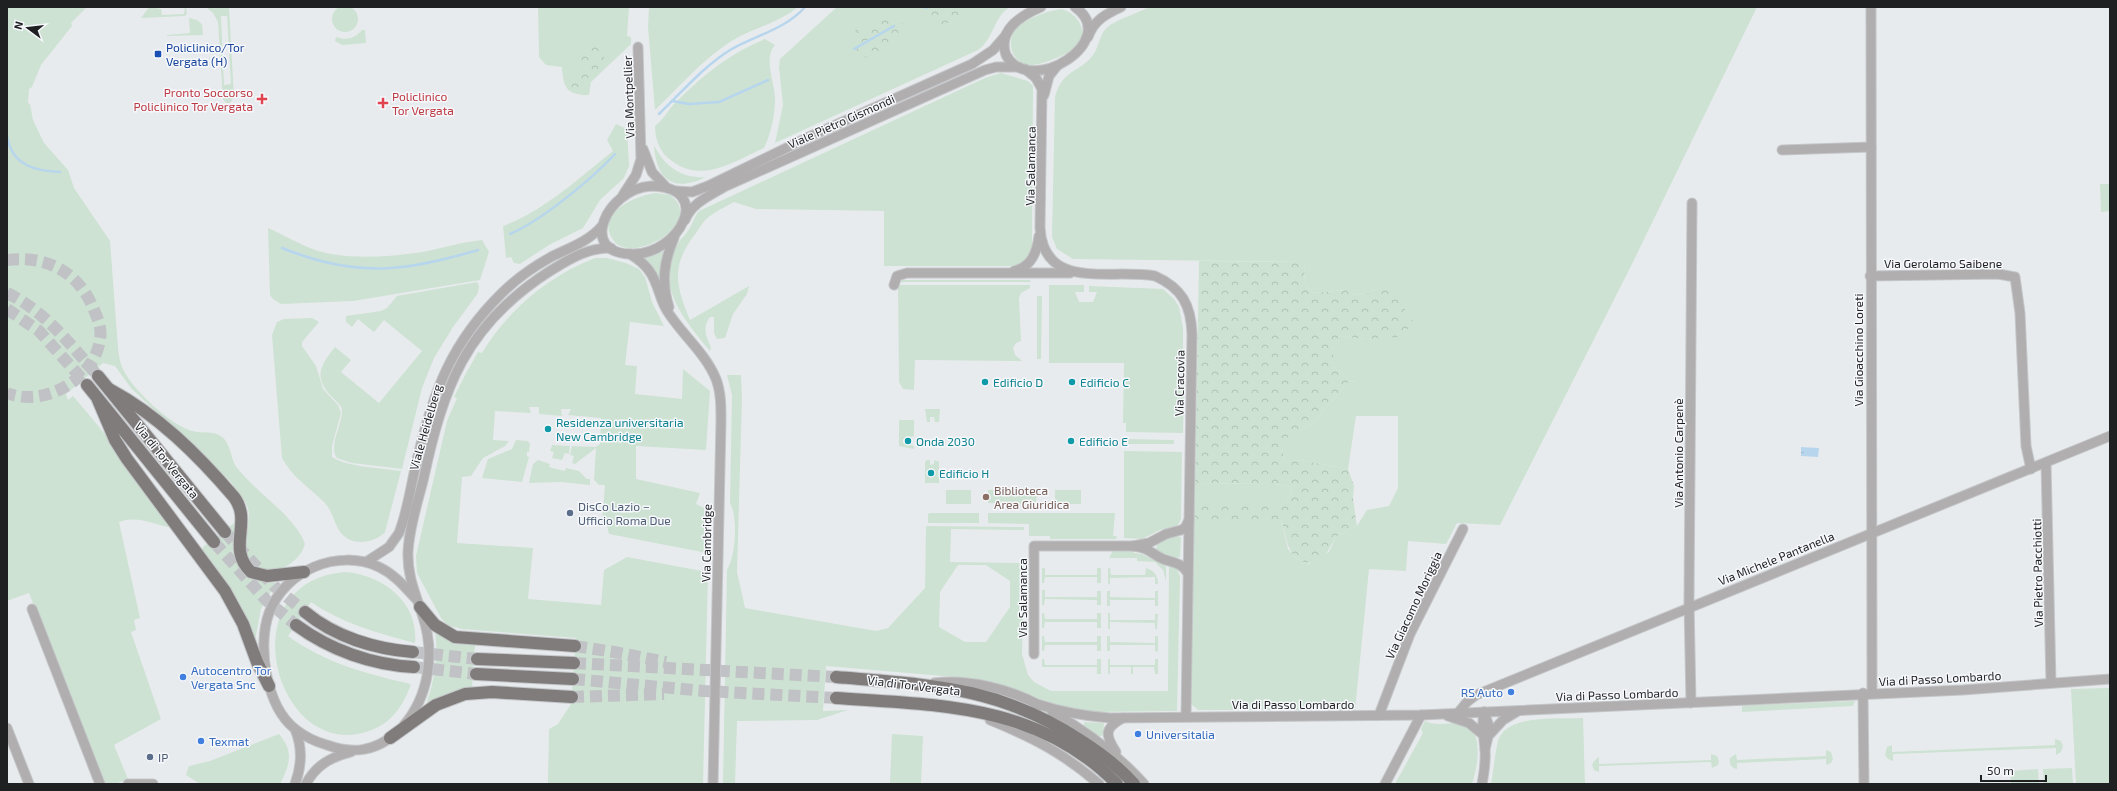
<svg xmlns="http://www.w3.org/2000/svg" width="2117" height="791" font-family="'Exo 2',sans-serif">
	<defs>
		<pattern id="forest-crowns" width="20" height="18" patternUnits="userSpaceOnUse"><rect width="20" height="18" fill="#cde2d2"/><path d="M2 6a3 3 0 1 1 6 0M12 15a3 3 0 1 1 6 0" fill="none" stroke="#b0c2b4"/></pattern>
		<pattern id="water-ripples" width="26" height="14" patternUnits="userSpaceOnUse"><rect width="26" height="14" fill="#b7d6ee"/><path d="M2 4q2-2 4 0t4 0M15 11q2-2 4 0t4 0" fill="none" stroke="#9db7cc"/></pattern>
	</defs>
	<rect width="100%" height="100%" fill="#e8ebee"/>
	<!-- green -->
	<g fill="#cde2d2" fill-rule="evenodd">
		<circle cx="345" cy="19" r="13"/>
		<path d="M7 7H87L71 23 72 26 41 65 32 87 29 89 28 103 30 104 33 120 44 143 68 170 74 188 110 241 118 348C119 356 120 364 124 371 134 391 171 425 192 431 202 434 213 430 222 437 232 445 230 460 238 469 256 492 296 517 305 544 300 564 267 583 250 562 240 548 252 524 248 508 245 499 236 490 231 482L131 388 115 366 103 363 66 394 68 400 73 396C110 438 143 484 177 528 157 527 139 514 119 522L140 618 134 620 136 630 131 632 161 719 114 745 128 779 115 784H104L29 593 7 601Z"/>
		<path d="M149 7 161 9 162 15 184 14 185 7H186L187 14 185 16 141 18Z"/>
		<path d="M206 7H229L234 97 230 103H226L223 99 218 22 213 13ZM221 16H227L231 84 224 85Z"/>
		<path d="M538 7H629L627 36 631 37V44L591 82 589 95C567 95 563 88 562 67L546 65 539 57Z"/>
		<path d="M649 7H798C777 24 752 28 730 42 701 61 680 86 655 110L648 27Z"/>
		<path d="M837 7H1010C993 17 994 39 978 50L775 143 783 105 779 67 780 59Z"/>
		<path d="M1150 7H1757L1631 266 1500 525 1457 523 1446 544 1408 541 1406 571 1369 569 1355 710H1198L1190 703 1195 483 1276 484 1290 487 1292 494 1285 501 1281 519 1288 549 1297 559 1309 564 1329 552 1336 537 1357 526 1367 510 1389 506 1398 488V416H1356L1348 469 1300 460 1284 462 1282 447 1289 433 1310 426 1349 381 1356 382 1333 367V348L1339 336 1365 339 1381 286 1366 294 1355 295 1344 290 1313 293 1305 284 1304 262 1073 259 1057 249 1052 237 1055 97C1063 67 1081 74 1095 52 1100 42 1100 32 1110 25 1122 18 1137 13 1150 7Z"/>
		<path d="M1061 9C1078 13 1091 33 1075 48 1068 54 1040 66 1030 65 1011 64 1004 38 1019 26 1030 17 1047 11 1061 9Z"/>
		<path d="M189 18 197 20 202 24 203 35 167 36V35L190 33Z"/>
		<path d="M362 30H365L366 43 342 45 335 41 336 37C347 41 355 38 362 30Z"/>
		<path d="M765 39 775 45C763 58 775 83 775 99 775 115 771 134 764 148 735 161 702 184 672 161 660 153 655 140 655 126 663 120 667 112 673 105 701 77 728 54 765 39Z"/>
		<path d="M1001 73 1028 81 1033 86 1032 248 1028 259 1017 266H884V211L756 209 734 202C726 206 717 211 710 216 704 220 700 227 696 233 671 265 675 284 690 320L749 286 747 294 733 314 725 338 717 339 714 333V317H710C702 328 706 337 711 347L710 351C685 321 651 282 679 242 681 238 685 236 687 232 692 226 694 217 699 211L985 78Z"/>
		<path d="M616 124 627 129 629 166 624 178 600 200 583 228 549 245 520 264 514 263 511 257 506 258 503 226C544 211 579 178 613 151L607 140Z"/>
		<path d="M654 145C664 166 682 179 706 177 674 193 656 180 654 145Z"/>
		<path d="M2100 184H2110V211L2101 212Z"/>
		<path d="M656 193 670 195C704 219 644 260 618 245 614 242 611 237 609 232 603 209 639 195 656 193Z"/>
		<path d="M268 228C284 235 302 246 318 251 351 260 389 257 422 252 443 248 462 242 482 240L489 252 480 280 353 301 281 304 273 299 270 295Z"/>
		<path d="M666 250 661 282 641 258 652 256Z"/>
		<path d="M595 258H607L626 263 639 269 645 277 652 302 664 326 630 322 625 365 637 366 635 394 682 399 683 369 710 391 706 450 636 446V479L700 493 696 504 710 511 707 553 609 534 607 526 602 523 605 485H599L594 480 596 448 575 464 572 463 574 456 570 455 572 446 596 447 600 444 601 418 568 415 571 409H561L562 416 539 414V407H529L531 413 495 411 493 440 509 441 505 446 483 458 471 476 462 477 457 543 533 548 528 599 601 605 604 570 627 557 707 572 708 574 703 784H550L548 783 549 729 558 724 571 704 576 638 462 629 447 625 441 618 417 573 416 556 447 421 457 398 454 397 465 375 478 352 482 353C508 310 548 276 595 258Z"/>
		<path d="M902 280H1030L1031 282H900Z"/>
		<path d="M477 282 479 286 478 293 453 327 434 358 422 388 402 469 352 463 337 458C328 445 343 424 342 409 340 404 336 401 332 397 313 377 320 366 335 347L351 360 341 372 379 403 422 351 384 320 374 332 358 319 352 327 346 322V316L381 311 387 308 397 296Z"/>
		<path d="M898 285H1030V288L1021 293 1019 298 1021 341 1016 343 1013 348 1015 355 1022 361 915 360 914 390 903 389 899 382Z"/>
		<path d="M1049 285H1084V292H1075L1079 302H1093L1097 292H1089V286L1163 289 1174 299 1179 307 1183 328V352L1185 353 1183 433 1126 432V423H1123L1124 363H1049Z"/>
		<path d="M1037 296H1042L1041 359H1037Z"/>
		<path d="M312 318 319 322 302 342V346L316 366 323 389 338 405 341 413 332 446V457C346 467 383 468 401 471L385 532C375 543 352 547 341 533 334 524 333 512 325 503 310 488 292 477 282 458L272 335 277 322 284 319Z"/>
		<path d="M727 375H741L742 398 737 572 745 608 876 631 888 628 925 588 926 526 1024 527V530L951 529 950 562 1024 563 1022 654 1028 675 1034 682 1051 691H1168L1169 566 1177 569 1180 576 1177 711 1090 712 1065 708 1001 685 967 678 826 666 823 711 848 710 817 720 737 721 735 784H723L727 570C736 555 738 518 730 503L732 395ZM958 565H986L1010 581V607L986 642H965L939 627 940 592Z"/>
		<path d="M925 409H940L939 422H935L934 417H930V422H927Z"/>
		<path d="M899 420H914V436L903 439V443L914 446V449L899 446Z"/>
		<path d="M1124 439 1174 440V444H1124Z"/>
		<path d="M516 440 527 441 530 443 529 452H527V456L529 457 522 482 482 478 488 459 512 449Z"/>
		<path d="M552 445 570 446 569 454 565 453 562 460 552 458 554 452 550 451Z"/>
		<path d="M1124 451 1182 452 1181 519 1177 526 1160 530 1142 539 1124 538Z"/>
		<path d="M538 460 550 464 549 467 565 471 566 468 579 471 587 479H590V485L561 482 529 483 533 464Z"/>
		<path d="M927 460H930V465L934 464V460L939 462V483H925V462Z"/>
		<rect x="946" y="490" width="25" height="14"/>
		<path d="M988 490H1037L1036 504 988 503Z"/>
		<path d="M1055 490H1081V504H1049V501H1055Z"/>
		<path d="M930 513H979V523H928V514Z"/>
		<path d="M988 513H1115L1113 536H1117L1116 539H1050V536H1029V524L988 523Z"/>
		<path d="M238 520 252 578 263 582 276 583 261 609 255 640C239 607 225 580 202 551L203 547Z"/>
		<path d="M1175 536 1181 537 1180 557C1172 560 1163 555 1156 550L1158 541Z"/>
		<path d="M1134 550V553L1142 554 1166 566V581L1163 570 1155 562 1137 561V558H1109L1113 551Z"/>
		<path d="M1042 568H1045V575H1097V568H1101V583H1097V577H1045L1044 583H1042Z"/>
		<path d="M1108 568H1110L1111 575H1145L1146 568C1154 570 1158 576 1158 584H1155V577L1110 578V584H1108Z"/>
		<path d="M344 572C381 574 419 601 415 643 378 633 343 624 311 602L288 636C325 663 367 674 411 684 403 707 390 725 366 732 276 760 227 583 344 572Z"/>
		<path d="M1042 590H1045V597H1097V591H1101V605H1097V600L1045 599 1044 605H1042Z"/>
		<path d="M1107 591H1110V597L1155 598V591H1158V606H1155V600H1110V606H1107Z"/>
		<path d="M1042 613H1044L1045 619H1097V613H1101V628H1097V622H1045L1044 628H1042Z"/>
		<path d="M1108 613H1110V620H1155V614H1158L1157 629H1155V623L1110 622V629H1108Z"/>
		<path d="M435 632 449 641 475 644 472 688 459 689 426 705C434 682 439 656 435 632Z"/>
		<path d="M1042 636H1044L1045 642H1097V636H1101V651H1097V645H1045L1044 651H1042Z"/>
		<path d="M1107 636H1110V642L1155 643V636H1158V652L1155 651V645H1110V651H1107Z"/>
		<path d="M1042 659H1044L1045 665H1097V659H1101V674H1097V667H1042Z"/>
		<path d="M1108 659H1110V665H1155V659H1158V674H1155L1154 667H1133V674H1131V667H1110V674H1108Z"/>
		<path d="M2110 688V784H2076L2071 689Z"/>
		<path d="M1855 701 1853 706 1742 712V706H1731Z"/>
		<path d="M1583 718 1585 784H1491C1493 774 1496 745 1499 738 1510 714 1560 719 1583 718Z"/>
		<path d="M1425 721C1435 726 1446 723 1457 723 1486 724 1478 766 1472 784H1395L1423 733 1421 729Z"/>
		<path d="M1084 722 1104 723 1103 735 1099 737 1084 726Z"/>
		<path d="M279 734C294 751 290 765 280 784H200L186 775 189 766 210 761Z"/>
		<path d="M892 734 923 736 921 784 890 783Z"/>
		<path d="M2055 739 2061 741 2063 746 2061 752 2056 755V748L1893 754V761L1888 759 1885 755 1887 747 1892 745V752L2055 745Z"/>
		<path d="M1826 750 1831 752 1833 759 1831 763 1826 765V759L1737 763V769C1731 768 1729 764 1730 758L1736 754 1737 760 1826 756Z"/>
		<path d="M1711 754 1717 756 1719 761 1718 765 1712 768 1711 762 1599 766V772L1594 770 1592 765 1594 761 1599 757V764L1711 760Z"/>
		<path d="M2072 768 2073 784H2044L2043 769Z"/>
		<path d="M2038 769 2039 784H2011L2010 771Z"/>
	</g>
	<!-- forest -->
	<g fill="url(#forest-crowns)">
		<path d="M940 7H967C957 19 946 29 930 22V13L933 10H939Z"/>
		<path d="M884 17 901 20 904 29 902 39 896 41 892 45H884L876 57C858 62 849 43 856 29L860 26 866 29 871 22H879Z"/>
		<path d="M596 44 602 46C612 62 588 94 571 88L568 82 578 71 583 47Z"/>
		<path d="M1199 261 1304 262 1305 284 1313 293 1345 290 1355 295 1366 294 1381 286 1390 288 1414 322 1400 337 1365 339 1339 336 1333 348V367L1357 382 1349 381 1310 426 1290 433 1282 447 1284 462 1300 460 1348 469 1354 486 1353 498 1357 526 1336 537 1321 563C1287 566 1289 545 1281 519L1194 520V502L1285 501 1292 494 1290 487 1276 484 1195 483Z"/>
	</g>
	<!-- water -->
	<path fill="url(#water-ripples)" d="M1801 447 1819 448 1818 457 1801 456Z"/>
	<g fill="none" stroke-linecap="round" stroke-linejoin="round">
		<!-- stream -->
		<g stroke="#b7d6ee" stroke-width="2.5">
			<path d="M926 8 928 7"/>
			<path d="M854 49 894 26"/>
			<path d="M672 101 689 104 719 102 768 80"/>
			<path d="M659 114C682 92 703 67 730 50 754 36 786 29 805 7"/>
			<path d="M7 136C12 165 34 171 60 172"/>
			<path d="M510 234C541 221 593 178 615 154"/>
			<path d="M282 248C356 278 403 272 478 250"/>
		</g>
		<!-- major-tunnel -->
		<g stroke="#c0c2c5" stroke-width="12" stroke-dasharray="12 6" stroke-linecap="butt">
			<path d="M7 260C47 255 79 272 94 310 98 319 102 329 100 339 95 379 44 408 7 393"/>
			<path d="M7 293C46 312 70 344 98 376"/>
			<path d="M7 309 39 331 83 380"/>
			<path d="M225 532 274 586 305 612"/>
			<path d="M214 542 266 600 296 625"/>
			<path d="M575 646 614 652 666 662"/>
			<path d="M413 652 477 659"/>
			<path d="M574 663 836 677"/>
			<path d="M414 667 476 674"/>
			<path d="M573 679 705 691 836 698"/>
			<path d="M572 697 664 694"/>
		</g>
		<!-- minor casing -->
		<g stroke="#c4c6c9" stroke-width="11">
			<g id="minor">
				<path d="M1041 7C1022 15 997 30 1006 55 1030 99 1122 40 1075 7"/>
				<path d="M1871 7 1872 693"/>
				<path d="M1088 37C1094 20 1106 14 1121 7"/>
				<path d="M1025 69 1036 78 1042 89 1040 227C1043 292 1111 268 1155 276 1182 288 1191 305 1192 334L1186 716"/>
				<path d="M1044 95 1049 76 1057 66"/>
				<path d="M643 149 652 172 667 188"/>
				<path d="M1782 150 1871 147"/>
				<path d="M651 186C716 187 679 255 632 254 577 254 606 189 651 186Z"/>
				<path d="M676 191 692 192 708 186 813 135 972 64 993 50 1006 35"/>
				<path d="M623 195 636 175 641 159 638 47"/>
				<path d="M685 220C692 203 709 196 724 187L985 70 996 67H1019"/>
				<path d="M630 254C638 259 645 264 650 272 658 283 659 297 666 309 680 333 705 352 716 379 721 392 721 406 721 421L713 784"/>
				<path d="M1014 271C1031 267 1037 253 1039 236"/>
				<path d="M1870 276 1998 274 2015 277 2020 313 2026 446 2031 469"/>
				<path d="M894 285 897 276 907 273H1070"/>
				<path d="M669 307C661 282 664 261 674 238"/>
				<path d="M2046 463 2051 683"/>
				<path d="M366 562 389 547 399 533C408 510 411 484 417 460 433 392 451 343 502 293 516 279 533 267 551 257 569 248 588 242 602 226"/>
				<path d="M1188 573C1181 562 1173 563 1163 559 1150 553 1150 548 1133 546L1149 543 1166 534 1181 530 1185 528 1189 520"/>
				<path d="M32 609 100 784"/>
				<path d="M1034 654V546H1133"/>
				<path d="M934 683C969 679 1010 689 1041 706"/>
				<path d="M1863 693 1864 784"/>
				<path d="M1691 703 1689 602 1692 203"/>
				<path d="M1037 704C1061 712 1084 716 1110 718L1421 715 1963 690 2110 679"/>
				<path d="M1052 712C1088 732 1117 754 1144 784"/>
				<path d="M1484 712 1490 729 1485 749"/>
				<path d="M1458 713 1467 702 1476 695 2110 436"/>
				<path d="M1379 715 1410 634 1463 529"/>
				<path d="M1448 716 1469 723 1481 733"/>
				<path d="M990 720C1034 738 1063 753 1099 784"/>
				<path d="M404 725C429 696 435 653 423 617 416 595 407 576 408 552 409 529 417 504 423 481 443 388 465 325 550 271 568 260 588 247 611 248"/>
				<path d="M7 728 29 784"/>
				<path d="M295 729C303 748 302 765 295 784"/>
				<path d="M395 734C374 752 352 754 327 745 316 742 304 736 295 729 266 706 257 646 269 613 285 570 338 548 379 567 394 574 404 586 415 598"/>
				<path d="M1490 734 1503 720 1518 711"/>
				<path d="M1116 752C1105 735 1104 728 1123 718"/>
				<path d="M128 784H153"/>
				<path d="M306 784C316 765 331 757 351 752"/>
				<path d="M1385 784 1421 715"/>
				<path d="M1482 784C1484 773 1486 761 1485 750 1484 736 1481 726 1484 712"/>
			</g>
		</g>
		<!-- major casing -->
		<g stroke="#c4c6c9" stroke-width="14">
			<g id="major">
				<path d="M98 376 225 532"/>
				<path d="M87 385 214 542"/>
				<path d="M109 389C158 415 198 455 234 497 253 522 226 548 251 572L267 576 304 572"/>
				<path d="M98 400 115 440 127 459 225 591 243 624 257 662 269 686"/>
				<path d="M420 607 435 625 455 637 575 646"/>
				<path d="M305 612C335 637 375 649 413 652"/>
				<path d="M296 625C330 650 372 665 414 667"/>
				<path d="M477 659 574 663"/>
				<path d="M476 674 573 679"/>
				<path d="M836 677C930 685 998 686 1080 740 1099 752 1118 766 1134 784"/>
				<path d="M836 698C939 705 1039 704 1117 784"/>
				<path d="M390 738 436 705 465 694 492 692 572 697"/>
			</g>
		</g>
		<!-- minor -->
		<use href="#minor" stroke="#b0aeae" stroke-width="9"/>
		<!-- major -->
		<use href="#major" stroke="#7f7c7b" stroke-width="12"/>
	</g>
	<!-- markers -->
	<rect fill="#1a4fb4" stroke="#f6f8fc" stroke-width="1.5" x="154" y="50" width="8" height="8" rx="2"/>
	<g fill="#e0444e" stroke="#f6f8fc" stroke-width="1.5">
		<path d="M260 93h4v4h4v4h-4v4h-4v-4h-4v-4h4z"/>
		<path d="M381 97h4v4h4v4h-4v4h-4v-4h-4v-4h4z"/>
	</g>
	<g fill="#0f9aa8" stroke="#f6f8fc" stroke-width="1.5">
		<circle cx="985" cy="382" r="4"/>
		<circle cx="1072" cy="382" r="4"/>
		<circle cx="548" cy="429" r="4"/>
		<circle cx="908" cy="441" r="4"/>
		<circle cx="1071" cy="441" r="4"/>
		<circle cx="931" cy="473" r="4"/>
	</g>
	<circle fill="#8d6e63" stroke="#f6f8fc" stroke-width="1.5" cx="986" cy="497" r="4"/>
	<g fill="#5c6f8a" stroke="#f6f8fc" stroke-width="1.5">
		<circle cx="570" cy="513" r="4"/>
		<circle cx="150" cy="757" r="4"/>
	</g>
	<g fill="#3f7fe0" stroke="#f6f8fc" stroke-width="1.5">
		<circle cx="183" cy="677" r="4"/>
		<circle cx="1511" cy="692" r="4"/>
		<circle cx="1138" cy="734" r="4"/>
		<circle cx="201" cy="741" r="4"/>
	</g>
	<g text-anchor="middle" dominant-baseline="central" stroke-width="3" stroke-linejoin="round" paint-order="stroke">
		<!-- transit labels -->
		<g font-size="12" fill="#164399" stroke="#f6f8fc" text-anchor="start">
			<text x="166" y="47">Policlinico/Tor<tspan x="166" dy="14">Vergata (H)</tspan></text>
		</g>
		<!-- health labels -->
		<g font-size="12" fill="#be3a42" stroke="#f6f8fc" text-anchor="end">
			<text x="253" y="92">Pronto Soccorso<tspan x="253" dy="14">Policlinico Tor Vergata</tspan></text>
			<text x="392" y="96" text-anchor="start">Policlinico<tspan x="392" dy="14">Tor Vergata</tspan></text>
		</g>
		<!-- street labels -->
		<g font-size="12" fill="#1f2021" stroke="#f6f8fc">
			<text transform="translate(628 97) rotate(-92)">Via Montpellier</text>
			<text transform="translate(841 121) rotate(-24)">Viale Pietro Gismondi</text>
			<text transform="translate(1030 166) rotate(-89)">Via Salamanca</text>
			<text x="1943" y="263">Via Gerolamo Saibene</text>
			<text transform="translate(1858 350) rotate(-90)">Via Gioacchino Loreti</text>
			<text transform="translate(1179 383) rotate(-89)">Via Cracovia</text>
			<text transform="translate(425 427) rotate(-74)">Viale Heidelberg</text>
			<text transform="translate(1678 453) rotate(-90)">Via Antonio Carpenè</text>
			<text transform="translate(167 460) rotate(51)">Via di Tor Vergata</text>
			<text transform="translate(706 543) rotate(-89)">Via Cambridge</text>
			<text transform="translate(1776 558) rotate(-22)">Via Michele Pantanella</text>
			<text transform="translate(2037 573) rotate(-91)">Via Pietro Pacchiotti</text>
			<text transform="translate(1022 598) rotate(-90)">Via Salamanca</text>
			<text transform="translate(1413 605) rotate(-65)">Via Giacomo Moriggia</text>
			<text transform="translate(1940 678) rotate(-3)">Via di Passo Lombardo</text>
			<text transform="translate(914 685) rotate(7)">Via di Tor Vergata</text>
			<text transform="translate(1617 694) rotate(-2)">Via di Passo Lombardo</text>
			<text x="1293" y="704">Via di Passo Lombardo</text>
		</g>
		<!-- culture labels -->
		<g font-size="12" fill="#0d838f" stroke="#f6f8fc" text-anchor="start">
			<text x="993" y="382">Edificio D</text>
			<text x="1080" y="382">Edificio C</text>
			<text x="556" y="422">Residenza universitaria<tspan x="556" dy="14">New Cambridge</tspan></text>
			<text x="916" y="441">Onda 2030</text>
			<text x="1079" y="441">Edificio E</text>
			<text x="939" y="473">Edificio H</text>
		</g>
		<!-- education labels -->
		<g font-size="12" fill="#785e54" stroke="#f6f8fc" text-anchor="start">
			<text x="994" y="490">Biblioteca<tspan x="994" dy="14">Area Giuridica</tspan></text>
		</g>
		<!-- service labels -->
		<g font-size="12" fill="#4e5e75" stroke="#f6f8fc" text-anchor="start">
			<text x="578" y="506">DisCo Lazio –<tspan x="578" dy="14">Ufficio Roma Due</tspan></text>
			<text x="158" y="757">IP</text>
		</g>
		<!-- shop labels -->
		<g font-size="12" fill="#366cbe" stroke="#f6f8fc" text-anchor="start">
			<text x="191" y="670">Autocentro Tor<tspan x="191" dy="14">Vergata Snc</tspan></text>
			<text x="1503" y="692" text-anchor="end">RS Auto</text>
			<text x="1146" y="734">Universitalia</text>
			<text x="209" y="741">Texmat</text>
		</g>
	</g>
	<!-- border -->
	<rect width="2117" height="791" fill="none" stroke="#1f2021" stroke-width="16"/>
	<!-- north arrow -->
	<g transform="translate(28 28) rotate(285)" stroke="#f6f8fc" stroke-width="3" paint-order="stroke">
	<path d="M0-3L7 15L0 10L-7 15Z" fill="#1f2021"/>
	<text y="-6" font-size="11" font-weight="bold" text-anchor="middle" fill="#1f2021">N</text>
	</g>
	<!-- scale -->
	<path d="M1981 775v6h65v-6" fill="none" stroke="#1f2021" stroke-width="2"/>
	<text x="1987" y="775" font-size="12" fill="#1f2021" stroke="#f6f8fc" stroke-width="3" paint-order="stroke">50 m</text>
</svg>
